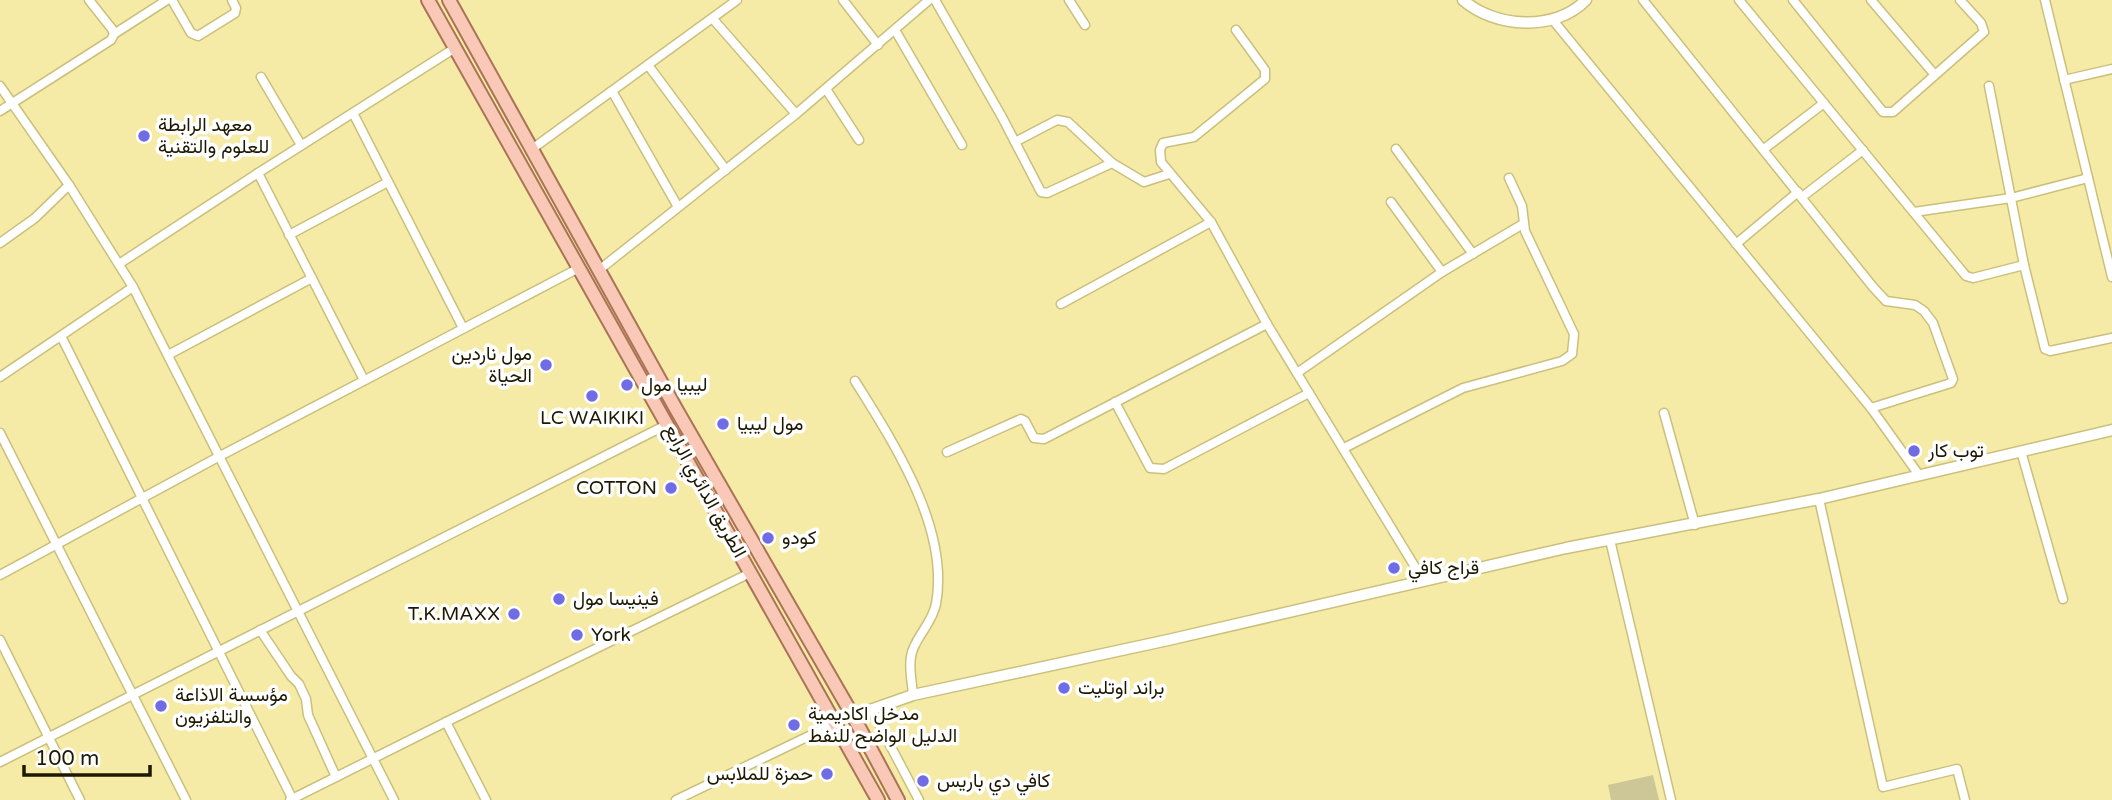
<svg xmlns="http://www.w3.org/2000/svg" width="2112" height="800" font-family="'Varela Round',Vazirmatn,sans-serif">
	<rect width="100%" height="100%" fill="#f5eba6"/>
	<!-- green -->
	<path fill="#cdc697" d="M1653 775 1659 800H1611L1608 785Z"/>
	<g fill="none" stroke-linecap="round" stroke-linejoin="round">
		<!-- minor casing -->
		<g stroke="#cac07c" stroke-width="11">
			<g id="minor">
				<path d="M172 0 191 33 198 36 235 13 236 8 232 0"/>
				<path d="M843 0 878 45"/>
				<path d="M935 0 1002 117 1041 192 1047 193 1112 163 1144 182 1169 174"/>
				<path d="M1069 0 1085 25"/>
				<path d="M1739 0 1966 276 1973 278 2024 265"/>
				<path d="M1793 0 1883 112H1893L1984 32 1981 23 1960 0"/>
				<path d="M1871 0 1935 75"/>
				<path d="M2045 0 2112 277"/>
				<path d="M713 19 796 114"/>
				<path d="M1552 19 1871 408 1951 383 1953 379 1933 323 1924 311 1915 305 1886 301 1873 287 1643 0"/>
				<path d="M895 30 962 145"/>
				<path d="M1236 30 1265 70V79L1194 137 1163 143 1160 150 1161 162 1211 222 1267 324 1423 580"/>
				<path d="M114 34 167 0"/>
				<path d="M648 65 726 170"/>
				<path d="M261 77 301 145"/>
				<path d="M2064 80 2112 69"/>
				<path d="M0 86 69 185 133 287 394 800"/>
				<path d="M1989 86 2024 265 2045 349 2050 351 2112 338"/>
				<path d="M826 89 859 140"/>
				<path d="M612 91 678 207"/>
				<path d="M0 111 111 40 114 34 112 29 89 0"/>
				<path d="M353 113 463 328"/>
				<path d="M1015 142 1057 120 1068 122 1112 163"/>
				<path d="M532 149 737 0"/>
				<path d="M1396 149 1473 254"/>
				<path d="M1764 149 1824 103"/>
				<path d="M258 173 364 380"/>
				<path d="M1802 197 1863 150"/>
				<path d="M1391 202 1442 272"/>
				<path d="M1914 212 2011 198 2088 178"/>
				<path d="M289 235 388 182"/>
				<path d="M0 243 35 218 69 185"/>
				<path d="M1736 244 1798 192"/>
				<path d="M119 264 258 173 455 48"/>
				<path d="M599 270 796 114 929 0"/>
				<path d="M1061 304 1211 222"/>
				<path d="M61 336 293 800"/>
				<path d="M168 355 312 278"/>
				<path d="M1297 373 1442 272 1523 224"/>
				<path d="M0 377 133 287"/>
				<path d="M855 381C893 442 950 528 936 604 933 620 920 633 914 647 907 661 912 681 913 695"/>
				<path d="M1115 402 1150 468 1164 469 1309 393"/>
				<path d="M1871 408 1919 475"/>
				<path d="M1664 413 1695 525"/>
				<path d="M0 433 186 800"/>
				<path d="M1344 448 1463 388 1562 361 1572 354 1574 334 1525 231 1522 206 1509 178"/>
				<path d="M2021 451 2063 599"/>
				<path d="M947 452 1021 419 1025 421 1034 438 1044 439 1267 324"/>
				<path d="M1819 499 1883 787 1957 769 1965 800"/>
				<path d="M1610 540 1671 800"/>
				<path d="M0 575 220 456 579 268"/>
				<path d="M260 630 291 676 299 684 306 699 308 715 336 777"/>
				<path d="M0 640 80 800"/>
				<path d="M871 709 919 800"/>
				<path d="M446 722 750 573"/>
				<path d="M0 762 668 424"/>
				<path d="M290 800 446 722 486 800"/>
				<path d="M676 800 836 723"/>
			</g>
		</g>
		<!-- tertiary casing -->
		<g stroke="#cac07c" stroke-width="13">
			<g id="tertiary">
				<path d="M1463 0C1495 28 1555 32 1586 0"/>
				<path d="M853 716 913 695 1168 640 1566 548 1819 499 2112 430"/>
			</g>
		</g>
		<!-- primary casing -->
		<g stroke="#aa7356" stroke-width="16">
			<g id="primary">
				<path d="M428 0 878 800"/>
				<path d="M449 0 676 409 853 716 898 800"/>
			</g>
		</g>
		<!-- minor -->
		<use href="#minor" stroke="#fff" stroke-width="8"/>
		<!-- tertiary -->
		<use href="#tertiary" stroke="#fff" stroke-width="10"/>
		<!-- primary -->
		<use href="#primary" stroke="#fac8b6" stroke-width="12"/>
	</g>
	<!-- markers -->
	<g fill="#706ce6" stroke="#fff" stroke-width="2.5">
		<circle cx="144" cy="136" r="7"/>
		<circle cx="546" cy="365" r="7"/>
		<circle cx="627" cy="385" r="7"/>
		<circle cx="592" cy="396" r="7"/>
		<circle cx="723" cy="424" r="7"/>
		<circle cx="1914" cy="451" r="7"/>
		<circle cx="671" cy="488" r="7"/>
		<circle cx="768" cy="538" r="7"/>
		<circle cx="1394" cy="568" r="7"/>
		<circle cx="559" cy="599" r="7"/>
		<circle cx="514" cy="614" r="7"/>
		<circle cx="577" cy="635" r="7"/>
		<circle cx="1064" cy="688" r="7"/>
		<circle cx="161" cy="706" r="7"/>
		<circle cx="794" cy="725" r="7"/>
		<circle cx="827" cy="774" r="7"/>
		<circle cx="923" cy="781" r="7"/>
	</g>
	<g text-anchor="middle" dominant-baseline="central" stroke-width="7" stroke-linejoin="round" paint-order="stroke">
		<!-- poi labels -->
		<g font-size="19" fill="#1d1900" stroke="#fff" text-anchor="start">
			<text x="158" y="125">معهد الرابطة<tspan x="158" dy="22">للعلوم والتقنية</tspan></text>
			<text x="532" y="354" text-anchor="end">مول ناردين<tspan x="532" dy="22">الحياة</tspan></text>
			<text x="641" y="385">ليبيا مول</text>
			<text x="592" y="418" text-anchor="middle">LC WAIKIKI</text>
			<text x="737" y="424">مول ليبيا</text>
			<text x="1928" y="451">توب كار</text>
			<text x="657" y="488" text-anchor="end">COTTON</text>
			<text x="782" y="538">كودو</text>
			<text x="1408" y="568">قراج كافي</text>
			<text x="573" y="599">فينيسا مول</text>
			<text x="500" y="614" text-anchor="end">T.K.MAXX</text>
			<text x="591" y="635">York</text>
			<text x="1078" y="688">براند اوتليت</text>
			<text x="175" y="695">مؤسسة الاذاعة<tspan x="175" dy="22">والتلفزيون</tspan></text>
			<text x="808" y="714">مدخل اكاديمية<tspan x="808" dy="22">الدليل الواضح للنفط</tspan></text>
			<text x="813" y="774" text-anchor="end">حمزة للملابس</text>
			<text x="937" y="781">كافي دي باريس</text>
		</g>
		<!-- street labels -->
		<g font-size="19" fill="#1d1900" stroke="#fff">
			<text transform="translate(705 491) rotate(61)">الطريق الدائري الرابع</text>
		</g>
	</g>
	<!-- scale -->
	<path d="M24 765v10h126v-10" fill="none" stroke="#1d1900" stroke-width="3.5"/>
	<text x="35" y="765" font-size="21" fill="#1d1900" stroke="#ffffff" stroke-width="5" paint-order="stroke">100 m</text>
</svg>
